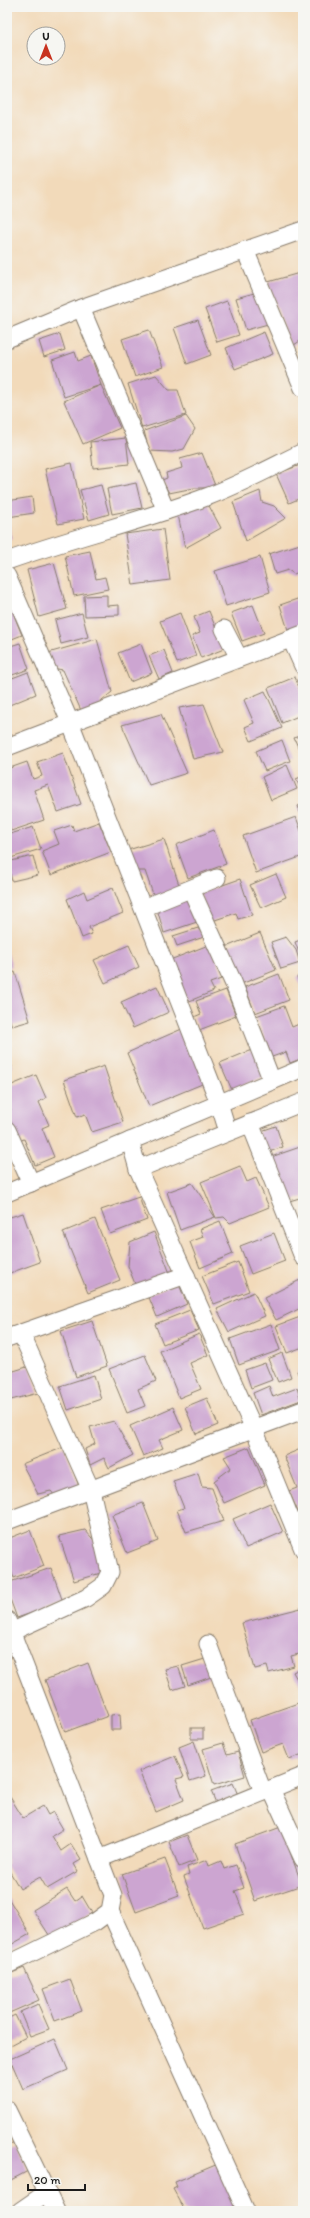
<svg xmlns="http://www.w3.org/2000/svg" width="310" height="2218" font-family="Itim,sans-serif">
	<rect width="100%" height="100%" fill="#f6f6f2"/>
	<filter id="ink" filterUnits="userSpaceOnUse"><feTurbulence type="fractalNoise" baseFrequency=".025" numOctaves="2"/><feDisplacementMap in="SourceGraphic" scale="8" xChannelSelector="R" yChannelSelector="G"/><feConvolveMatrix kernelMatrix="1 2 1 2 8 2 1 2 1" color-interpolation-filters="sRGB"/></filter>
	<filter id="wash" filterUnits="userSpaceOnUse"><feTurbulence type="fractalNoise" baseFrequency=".012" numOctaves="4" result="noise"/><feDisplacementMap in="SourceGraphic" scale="16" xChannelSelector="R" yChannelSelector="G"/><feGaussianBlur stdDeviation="0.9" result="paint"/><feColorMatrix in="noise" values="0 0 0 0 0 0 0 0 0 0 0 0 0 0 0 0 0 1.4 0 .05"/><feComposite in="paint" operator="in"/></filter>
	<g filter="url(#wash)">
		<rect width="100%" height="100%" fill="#f2daba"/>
		<g id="blocks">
			<!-- building -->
			<g fill="#cca5d1">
				<path d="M303 272V339L291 347 268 282Z"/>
				<path d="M258 292 268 324 246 330 236 298Z"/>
				<path d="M227 301 239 335 217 342 205 309Z"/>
				<path d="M198 320 211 355 187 364 174 328Z"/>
				<path d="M149 330 163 367 135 377 122 339Z"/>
				<path d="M264 332 273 354 235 369 226 348Z"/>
				<path d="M60 334 65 350 44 357 39 341Z"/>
				<path d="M75 352 78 361 91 356 101 385 64 397 52 360Z"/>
				<path d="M156 375 169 390H178L186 415 142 428 128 384Z"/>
				<path d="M101 385 120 428 83 444 64 401Z"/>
				<path d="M186 416 195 429 184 449 172 452 149 451 144 431Z"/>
				<path d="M126 438 129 464 93 468 90 442Z"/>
				<path d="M202 453 216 488H194L169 493 162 480 167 478 166 473 182 468 180 459Z"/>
				<path d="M72 463 84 519 58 524 45 469Z"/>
				<path d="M303 464V497L289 503 276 474Z"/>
				<path d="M136 483 142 508 112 514 107 489Z"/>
				<path d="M101 485 109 514 89 520 80 490Z"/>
				<path d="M260 491 262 502 274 506 286 518 246 541 233 502Z"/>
				<path d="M32 497 34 513 8 517 12 539H7V501Z"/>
				<path d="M208 504 221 528 185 548 177 510Z"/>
				<path d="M163 529 170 580 133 585 125 534Z"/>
				<path d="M300 544 303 570 294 574 288 570 275 574 269 554Z"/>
				<path d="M90 551 96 579 105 577 108 589 74 596 65 556Z"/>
				<path d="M260 557 270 592 226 606 215 571Z"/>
				<path d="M54 563 67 609 39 617 27 570Z"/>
				<path d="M107 595V606L119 605V615L85 616 84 596Z"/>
				<path d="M303 597V626L288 630 280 605Z"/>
				<path d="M7 598 22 635 7 641Z"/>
				<path d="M253 605 264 633 242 641 231 613Z"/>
				<path d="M209 611 224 649 201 658 192 636 200 633 194 617Z"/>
				<path d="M82 613 88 637 61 644 55 620Z"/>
				<path d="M180 613 196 656 177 663 160 621Z"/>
				<path d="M97 639 112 692 102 700 100 707 83 715 63 670 52 668 48 653Z"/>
				<path d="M20 643 29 669 7 677V647Z"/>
				<path d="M141 644 152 673 130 682 118 653Z"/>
				<path d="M164 650 173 673 159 679 149 656Z"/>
				<path d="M28 672 36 694 7 706V680Z"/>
				<path d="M295 677 303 698V714L282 723 268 688Z"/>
				<path d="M265 691 282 728 251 741 245 727 254 723 244 700Z"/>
				<path d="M204 704 223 752 193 759 179 708Z"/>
				<path d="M161 714 187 773 149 785 122 725Z"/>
				<path d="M303 734V758L294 738Z"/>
				<path d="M282 740 290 761 265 771 256 751Z"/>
				<path d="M63 753 81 804 58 812 48 785 34 790 44 820 11 831 7 819V769L27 762 33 779 42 776 37 762Z"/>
				<path d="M287 765 297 789 271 800 262 777Z"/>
				<path d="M303 776V793L296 779Z"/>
				<path d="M303 804V821L298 806Z"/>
				<path d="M296 817 303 836V856L256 873 243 836Z"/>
				<path d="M99 822 111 852 51 875 42 851 59 844 54 831 72 825 74 831Z"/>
				<path d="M33 827 41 849 7 859V835Z"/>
				<path d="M214 830 226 864 188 878 176 845Z"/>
				<path d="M164 839 180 888 154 897 145 871H135L128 850Z"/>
				<path d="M33 856 38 875 12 881 7 862Z"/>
				<path d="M276 874 286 897 261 908 250 885Z"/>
				<path d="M240 879 252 915 238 919 236 913 209 922 200 893Z"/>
				<path d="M113 888 123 913 89 927 92 934 82 938 67 899 84 891 87 899Z"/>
				<path d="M189 898 197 922 164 933 157 909Z"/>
				<path d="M198 928 204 937 177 946 173 936Z"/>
				<path d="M260 933 276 970 241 984 226 947Z"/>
				<path d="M286 937 296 950 300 963 281 969 271 942Z"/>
				<path d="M303 939V963L295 942Z"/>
				<path d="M211 944 224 978 210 983 214 991 187 1002 170 960Z"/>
				<path d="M129 945 139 967 105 983 94 960Z"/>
				<path d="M7 951 12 966 7 968Z"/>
				<path d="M15 972 30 1021 12 1026 7 1013V974Z"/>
				<path d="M279 974 289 1000 255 1013 245 987Z"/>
				<path d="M303 974V990L297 977Z"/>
				<path d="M157 986 169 1012 133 1028 121 1002Z"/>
				<path d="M226 990 236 1016 199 1030 194 1017 201 1014 196 1001Z"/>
				<path d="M284 1006 292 1027 299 1024 303 1034V1058L290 1063 286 1052 272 1057 256 1016Z"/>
				<path d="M184 1028 207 1082 149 1106 127 1053Z"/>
				<path d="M254 1049 265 1076 232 1090 220 1063Z"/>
				<path d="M7 1051 12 1067 7 1069Z"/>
				<path d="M104 1066 123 1122 92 1132 85 1114 77 1117 64 1080Z"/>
				<path d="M36 1075 46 1098 39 1102 49 1125 42 1128 54 1157 35 1165 24 1139 17 1142 7 1119V1112L11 1110 7 1100V1087Z"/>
				<path d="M276 1126 283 1147 266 1153 258 1132Z"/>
				<path d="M303 1146V1197L286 1202 271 1157Z"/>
				<path d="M240 1166 247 1182 256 1178 269 1207 230 1223 224 1217 216 1218 201 1182Z"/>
				<path d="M192 1183 215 1217 180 1230 167 1192Z"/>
				<path d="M139 1197 147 1220 110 1234 101 1210Z"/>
				<path d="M23 1213 40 1262 7 1274V1218Z"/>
				<path d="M95 1219 120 1280 88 1293 63 1232Z"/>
				<path d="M220 1221 233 1254 200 1268 190 1242 203 1237 200 1229Z"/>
				<path d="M154 1232 171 1276 137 1289 128 1266 130 1242Z"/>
				<path d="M274 1233 285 1261 251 1274 240 1246Z"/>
				<path d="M238 1262 249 1291 214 1304 202 1276Z"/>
				<path d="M300 1280 303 1285V1307L276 1320 264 1298Z"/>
				<path d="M178 1282 187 1304 157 1317 148 1295Z"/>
				<path d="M254 1292 265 1316 229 1332 217 1309Z"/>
				<path d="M190 1310 199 1330 163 1344 155 1324Z"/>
				<path d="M303 1316V1347L287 1353 276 1326Z"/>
				<path d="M92 1321 107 1366 76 1377 61 1331Z"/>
				<path d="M271 1324 280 1350 239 1365 230 1339Z"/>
				<path d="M199 1334 208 1355 190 1363 201 1389 179 1398 160 1351Z"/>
				<path d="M282 1353 291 1377 278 1382 268 1359Z"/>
				<path d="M145 1355 156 1381 138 1389 145 1406 127 1413 109 1369Z"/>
				<path d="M265 1363 272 1380 251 1388 245 1370Z"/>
				<path d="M30 1366 38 1393 7 1401V1373Z"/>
				<path d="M303 1369V1386L297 1371Z"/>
				<path d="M94 1375 101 1399 68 1410 60 1386Z"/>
				<path d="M269 1386 273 1397 297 1388 301 1400 261 1415 253 1393Z"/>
				<path d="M207 1398 218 1425 196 1434 185 1407Z"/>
				<path d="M173 1407 183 1430 159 1440 163 1448 143 1456 130 1426Z"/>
				<path d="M114 1421 133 1455 109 1468 104 1458 90 1465 85 1449 95 1444 90 1427Z"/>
				<path d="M64 1447 79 1486 55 1496 51 1491 38 1494 22 1464Z"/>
				<path d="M249 1447 265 1485 224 1503 214 1481 231 1468 224 1457Z"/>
				<path d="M303 1448V1510L298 1512 289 1491 297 1488 284 1456Z"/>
				<path d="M198 1473 202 1487 212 1488 224 1521 186 1532 177 1510 184 1508 173 1481Z"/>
				<path d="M143 1503 158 1541 127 1553 112 1515Z"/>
				<path d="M270 1503 283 1532 246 1548 233 1519Z"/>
				<path d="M30 1530 44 1566 14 1578 7 1561V1539Z"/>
				<path d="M85 1530 98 1545 104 1572 74 1581 59 1536Z"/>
				<path d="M51 1568 63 1602 17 1618 7 1591V1583Z"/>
				<path d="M301 1608 303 1615V1653L291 1656 294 1666 269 1673 267 1666 255 1669 242 1623Z"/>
				<path d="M208 1658 214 1676 188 1685 182 1666Z"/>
				<path d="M88 1663 108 1716 65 1732 45 1680Z"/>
				<path d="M178 1666 185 1686 172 1690 165 1669Z"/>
				<path d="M303 1667V1690L293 1672Z"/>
				<path d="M301 1702 303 1754 289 1759 283 1744 261 1752 250 1720Z"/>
				<path d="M120 1714 121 1730H111V1715Z"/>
				<rect x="191" y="1728" width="12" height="11"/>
				<path d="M194 1741 206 1776 190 1781 179 1747Z"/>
				<path d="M223 1743 227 1755 238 1752 245 1776 214 1785 203 1749Z"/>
				<path d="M175 1756 184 1777 176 1779 184 1800 156 1812 139 1771Z"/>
				<path d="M233 1783 238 1795 216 1803 211 1791Z"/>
				<path d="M10 1797 23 1818 43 1806 48 1815 53 1812 63 1829 52 1836 61 1851 71 1844 81 1860 74 1864 78 1871 47 1889 40 1877 20 1889 7 1867V1798Z"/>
				<path d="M281 1827 302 1885 255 1901 235 1844Z"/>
				<path d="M187 1835 197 1860 179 1867 169 1842Z"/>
				<path d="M165 1859 179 1896 136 1912 122 1874Z"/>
				<path d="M207 1860 209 1866 221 1861 224 1869 236 1865 244 1888 235 1891 244 1914 203 1928 184 1877 189 1875 187 1867Z"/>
				<path d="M67 1889 75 1901 82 1896 92 1913 51 1938 33 1910Z"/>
				<path d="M7 1896 30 1934 7 1947Z"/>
				<path d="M24 1968 39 2000 7 2014V1975Z"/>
				<path d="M70 1979 82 2011 55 2021 43 1989Z"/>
				<path d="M38 2004 49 2029 30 2036 20 2012Z"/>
				<path d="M15 2015 26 2037 7 2047V2019Z"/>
				<path d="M55 2039 68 2070 23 2089 10 2059Z"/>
				<path d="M15 2142 28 2171 7 2182V2145Z"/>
				<path d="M218 2164 240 2211H185L173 2189 177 2187 175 2182Z"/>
			</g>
		</g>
	</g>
	<g filter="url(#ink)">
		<use href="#blocks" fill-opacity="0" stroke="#877b6b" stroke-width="1"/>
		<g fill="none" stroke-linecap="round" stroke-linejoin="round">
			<!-- street casing -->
			<g stroke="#877b6b" stroke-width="19">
				<g id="street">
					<path d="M245 250 303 388"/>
					<path d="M81 308 166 511"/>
					<path d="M7 339 81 308 303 230"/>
					<path d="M7 561C74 537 143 521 209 496 241 484 272 467 303 452"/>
					<path d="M7 576 70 722 219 1103 228 1132"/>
					<path d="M224 629 239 658"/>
					<path d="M291 639 303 666"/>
					<path d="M7 747 303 634"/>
					<path d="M191 889 233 982 272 1081"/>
					<path d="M143 908 217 878"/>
					<path d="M250 1123 303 1257"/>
					<path d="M7 1130 31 1183"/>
					<path d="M130 1141 138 1169 254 1429 303 1549"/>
					<path d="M138 1169 303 1102"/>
					<path d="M7 1193 303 1068"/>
					<path d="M21 1333 186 1275"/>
					<path d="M7 1338 21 1333 91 1490 110 1572 103 1586 86 1598 11 1632"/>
					<path d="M7 1521 303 1410"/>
					<path d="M7 1620 113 1895 110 1911 95 1922 7 1965"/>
					<path d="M208 1644 263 1792"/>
					<path d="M271 1789 303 1859"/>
					<path d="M99 1859 303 1776"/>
					<path d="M110 1911 246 2211"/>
					<path d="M7 2110 56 2211"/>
					<path d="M20 2211 46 2193"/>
				</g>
			</g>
			<!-- street -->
			<use href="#street" stroke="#fff" stroke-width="17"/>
		</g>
	</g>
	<!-- margin -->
	<rect width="310" height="2218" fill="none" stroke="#f6f6f2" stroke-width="24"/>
	<!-- north arrow -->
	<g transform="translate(46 46)"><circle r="19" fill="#f6f6f2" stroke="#9f9f9c"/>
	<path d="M0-3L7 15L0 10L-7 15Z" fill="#c8321e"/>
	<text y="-6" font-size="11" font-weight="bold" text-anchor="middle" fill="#1c1c1c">U</text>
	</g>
	<!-- scale -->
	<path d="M28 2184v6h57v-6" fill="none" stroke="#1c1c1c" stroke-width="2"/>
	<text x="34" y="2184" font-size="12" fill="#1c1c1c" stroke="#f6f6f2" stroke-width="3" paint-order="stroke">20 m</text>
</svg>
